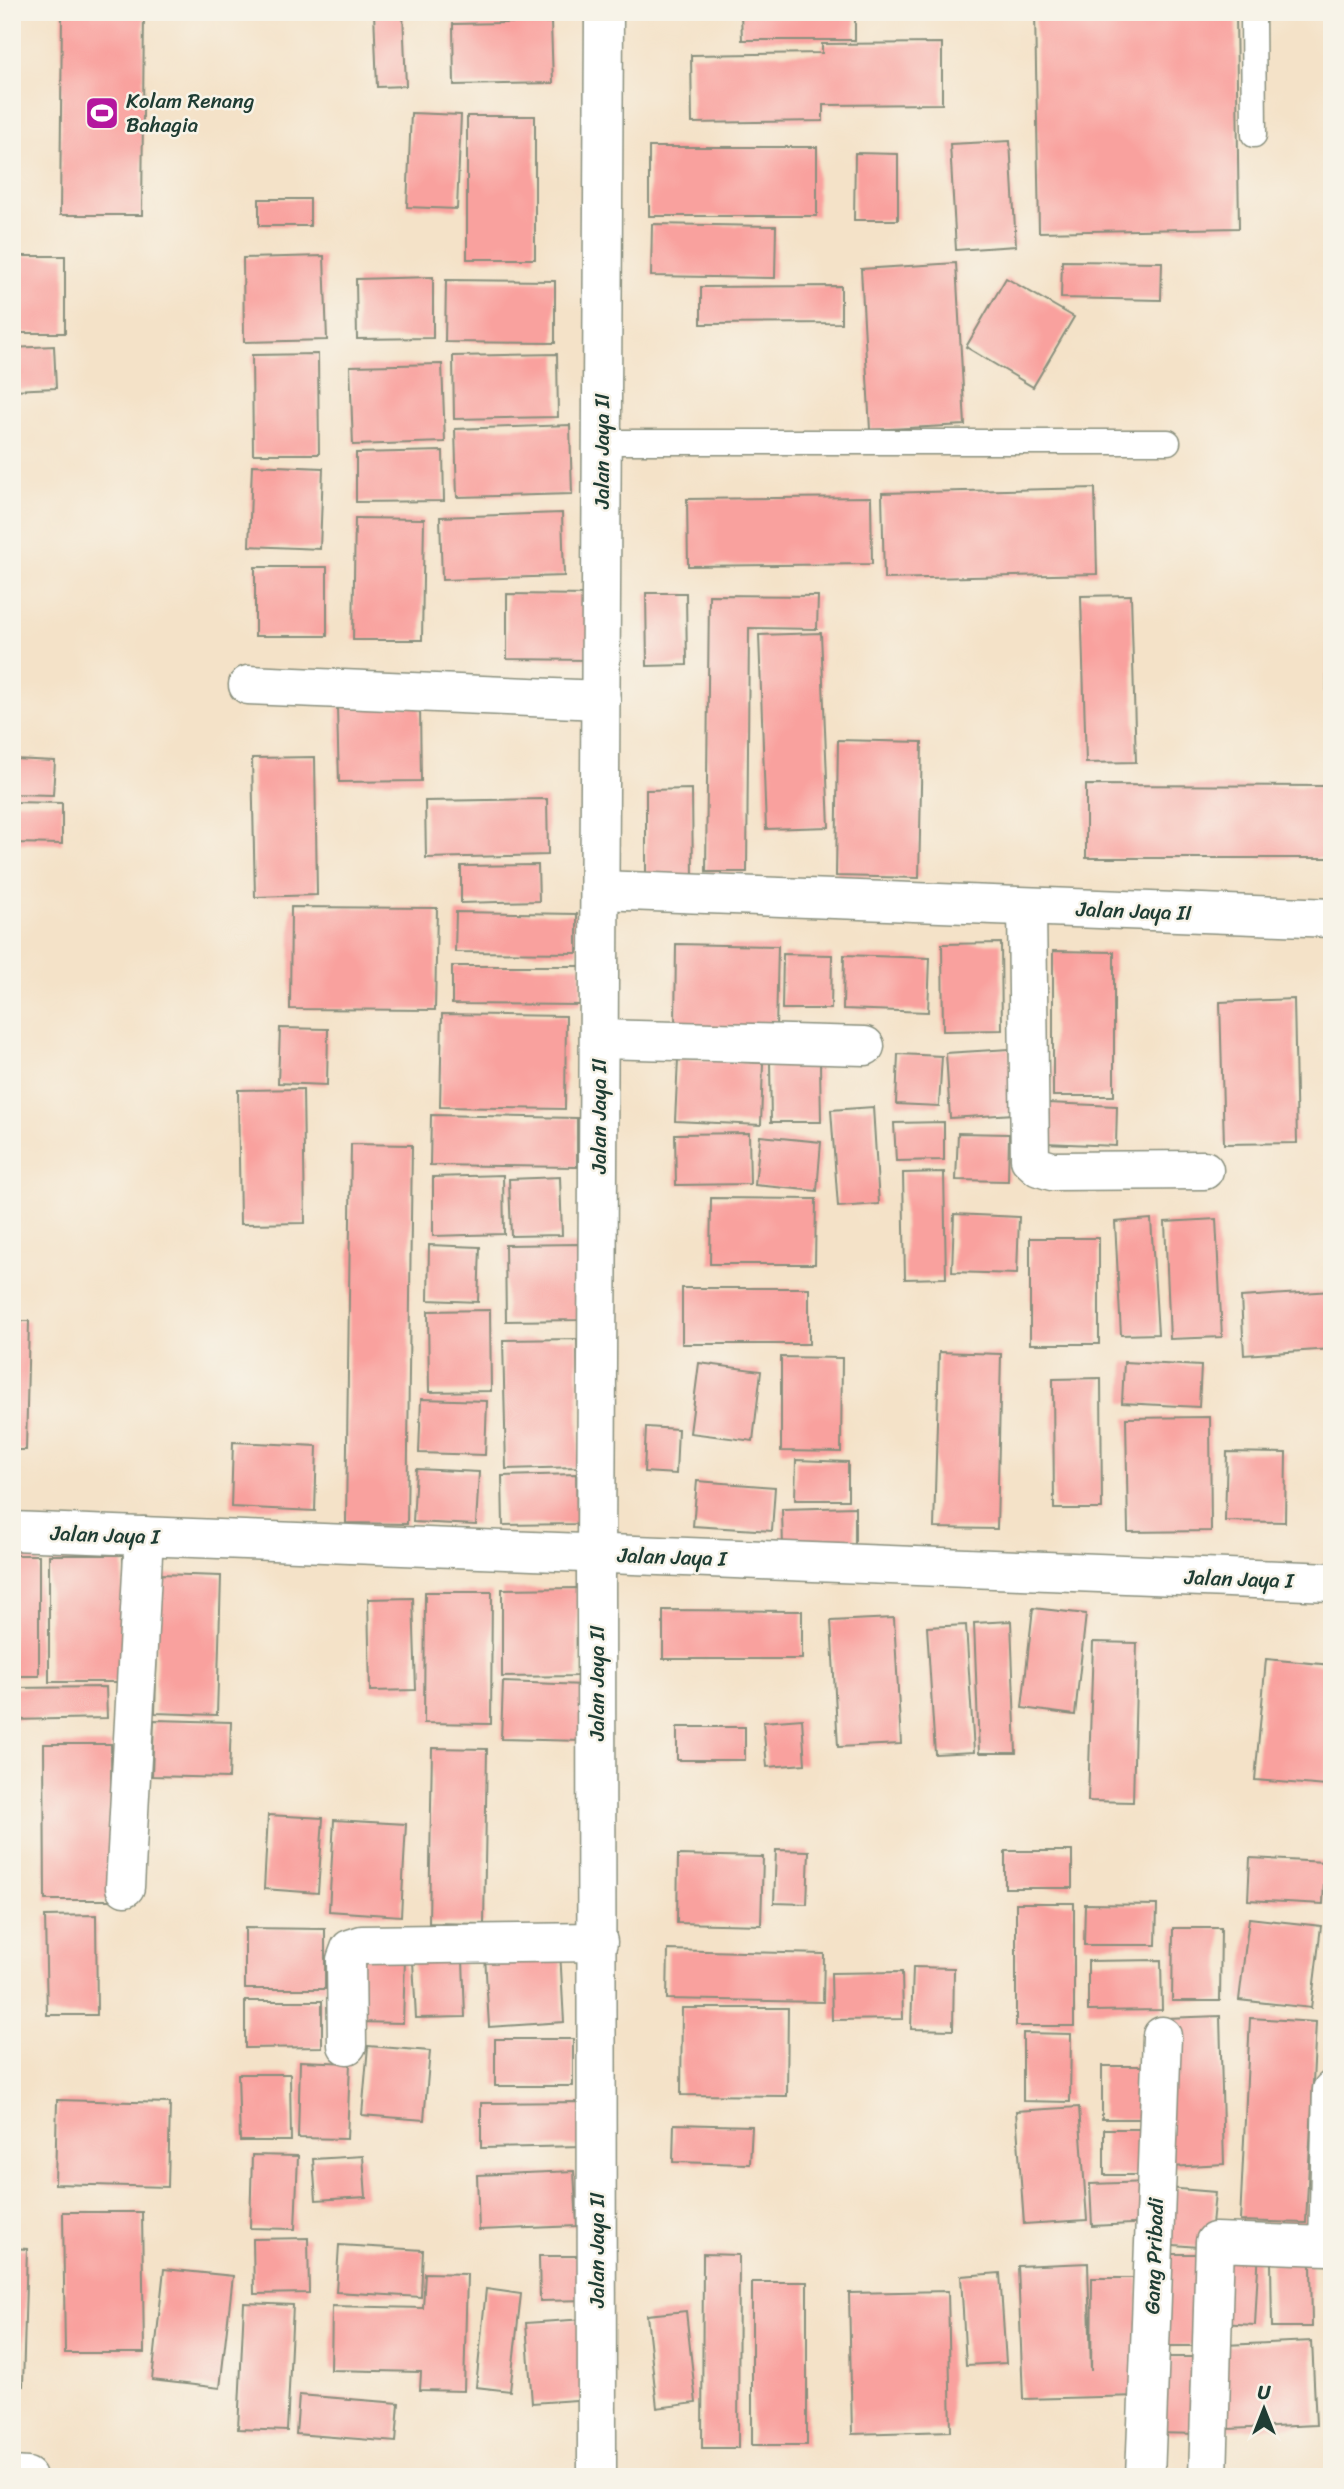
<svg xmlns="http://www.w3.org/2000/svg" width="1344" height="2489" font-family="Sriracha,sans-serif">
	<rect width="100%" height="100%" fill="#f7f3e8"/>
	<filter id="ink" filterUnits="userSpaceOnUse"><feTurbulence type="fractalNoise" baseFrequency=".0143" numOctaves="2"/><feDisplacementMap in="SourceGraphic" scale="14" xChannelSelector="R" yChannelSelector="G"/><feConvolveMatrix kernelMatrix="1 2 1 2 8 2 1 2 1" color-interpolation-filters="sRGB"/></filter>
	<filter id="wash" filterUnits="userSpaceOnUse"><feTurbulence type="fractalNoise" baseFrequency=".00686" numOctaves="4" result="noise"/><feDisplacementMap in="SourceGraphic" scale="28" xChannelSelector="R" yChannelSelector="G"/><feGaussianBlur stdDeviation="1.57" result="paint"/><feColorMatrix in="noise" values="0 0 0 0 0 0 0 0 0 0 0 0 0 0 0 0 0 1.4 0 .05"/><feComposite in="paint" operator="in"/></filter>
	<g filter="url(#wash)">
		<rect width="100%" height="100%" fill="#f4e2c8"/>
		<g id="blocks">
			<!-- building -->
			<g fill="#f9a19e">
				<path d="M62 12H144L142 215H60Z"/>
				<path d="M374 12H403L406 86 377 87Z"/>
				<path d="M741 12H855V40H742Z"/>
				<path d="M1035 12H1236L1239 228 1039 232Z"/>
				<path d="M551 22 553 83 454 85 453 24Z"/>
				<path d="M942 43V104L823 105V121L692 123 691 55 822 53V44Z"/>
				<path d="M411 113 461 115 457 209 407 207Z"/>
				<rect x="467" y="116" width="68" height="143"/>
				<path d="M1010 141 1016 246 956 250 950 144Z"/>
				<rect x="649" y="147" width="168" height="69"/>
				<path d="M855 153 898 154V220H854Z"/>
				<path d="M1327 177H1332V218H1328Z"/>
				<rect x="259" y="199" width="51" height="27"/>
				<path d="M652 224 776 226 775 278 651 276Z"/>
				<rect x="12" y="256" width="53" height="77"/>
				<path d="M324 256 327 340 244 342 243 258Z"/>
				<path d="M1062 261 1162 262 1161 300 1061 298Z"/>
				<path d="M956 263 965 425 870 430 861 269Z"/>
				<path d="M433 277V338L357 339 356 279Z"/>
				<path d="M1006 278 1074 317 1033 387 966 347Z"/>
				<path d="M446 280 555 281V343L445 342Z"/>
				<path d="M841 286V323L701 324V287Z"/>
				<path d="M54 346 56 388 12 390V348Z"/>
				<path d="M318 354 319 454H253L252 355Z"/>
				<path d="M557 354 558 417 454 419 453 356Z"/>
				<path d="M442 364 445 442 353 445 350 366Z"/>
				<path d="M1329 416H1332V775H1326Z"/>
				<path d="M570 425 572 494 457 497 455 429Z"/>
				<path d="M443 451 444 501 356 502V453Z"/>
				<path d="M252 465 323 468 320 549 249 546Z"/>
				<path d="M1095 488 1097 574 884 579 882 493Z"/>
				<path d="M871 497 872 564 688 566 687 499Z"/>
				<path d="M562 513 564 576 442 580 440 517Z"/>
				<path d="M355 518 424 519 422 640H353Z"/>
				<rect x="255" y="567" width="72" height="69"/>
				<path d="M646 593H686L687 665 647 666Z"/>
				<path d="M507 594 590 595 589 660 507 659Z"/>
				<path d="M709 595 818 596 817 629 749 628 747 872H706Z"/>
				<path d="M1131 595 1136 762 1086 763 1081 596Z"/>
				<path d="M821 633 829 827 766 829 759 635Z"/>
				<path d="M420 706 421 781 339 782 337 708Z"/>
				<path d="M838 740 922 742 919 878 836 876Z"/>
				<path d="M315 757 317 895 255 897 252 758Z"/>
				<path d="M13 759 55 761 53 795 12 794Z"/>
				<path d="M1086 785 1332 786V858H1086Z"/>
				<path d="M692 789 693 879H646V790Z"/>
				<path d="M547 799 548 855 426 858 425 801Z"/>
				<path d="M12 802 62 803V844L12 843Z"/>
				<path d="M538 865 539 901 461 903V866Z"/>
				<path d="M291 907 437 908 435 1010 290 1009Z"/>
				<path d="M456 912 577 914V953L455 952Z"/>
				<path d="M1001 943 1002 1030 943 1031 942 944Z"/>
				<path d="M676 944 778 946 776 1030 675 1028Z"/>
				<path d="M1053 951 1114 952V1096H1053Z"/>
				<path d="M783 954 832 955 831 1009H782Z"/>
				<path d="M844 955 930 958 928 1012 843 1009Z"/>
				<path d="M452 966H581V1005L452 1004Z"/>
				<path d="M1294 999 1297 1143 1224 1144 1220 1002Z"/>
				<path d="M442 1014 566 1016 565 1109 440 1107Z"/>
				<path d="M280 1028 328 1029 327 1085 278 1083Z"/>
				<path d="M1009 1049 1014 1114 950 1118 946 1053Z"/>
				<path d="M898 1054 942 1056 939 1106 896 1104Z"/>
				<path d="M678 1059 763 1063 761 1125 675 1121Z"/>
				<path d="M770 1063H820L821 1122H771Z"/>
				<path d="M303 1089 305 1223 240 1224 238 1090Z"/>
				<path d="M1047 1103 1117 1106 1116 1146 1045 1143Z"/>
				<path d="M873 1107 879 1204 838 1207 831 1110Z"/>
				<path d="M431 1115 577 1118V1167L430 1165Z"/>
				<path d="M944 1122V1160L896 1161 894 1123Z"/>
				<path d="M749 1133 750 1184 676 1185 675 1134Z"/>
				<path d="M958 1133 1009 1134 1008 1181 956 1180Z"/>
				<path d="M760 1136 821 1142 817 1191 755 1185Z"/>
				<path d="M351 1144 412 1145 407 1524 346 1523Z"/>
				<path d="M944 1172 946 1278 905 1279 903 1173Z"/>
				<path d="M503 1175 504 1234 433 1236V1177Z"/>
				<path d="M560 1177 562 1235 511 1236 509 1179Z"/>
				<path d="M711 1198 816 1199 815 1264H710Z"/>
				<path d="M954 1214 1019 1217 1017 1274 952 1272Z"/>
				<path d="M1151 1219 1158 1334 1121 1335 1115 1222Z"/>
				<path d="M1216 1219 1222 1337 1170 1339 1165 1222Z"/>
				<rect x="1030" y="1238" width="69" height="106"/>
				<path d="M578 1244 579 1320 506 1321 505 1245Z"/>
				<path d="M429 1245 480 1247 478 1302 428 1300Z"/>
				<rect x="682" y="1288" width="127" height="56"/>
				<path d="M1332 1291V1349L1244 1355 1241 1297Z"/>
				<path d="M490 1310 491 1391 429 1392 428 1311Z"/>
				<path d="M12 1321H29L26 1450H12Z"/>
				<path d="M577 1339 579 1467 506 1469 503 1340Z"/>
				<path d="M939 1352 1001 1354 997 1529 934 1528Z"/>
				<path d="M781 1357 842 1358 841 1452 781 1451Z"/>
				<path d="M1124 1362 1201 1366 1199 1407 1122 1403Z"/>
				<path d="M699 1363 761 1371 753 1441 690 1433Z"/>
				<path d="M1101 1378 1102 1509H1054L1053 1379Z"/>
				<path d="M421 1399 487 1401 485 1455 419 1453Z"/>
				<path d="M1210 1417 1211 1531 1128 1532 1126 1418Z"/>
				<path d="M646 1427 678 1429 676 1474 644 1472Z"/>
				<path d="M233 1442 317 1446 315 1511 231 1507Z"/>
				<path d="M1227 1452 1286 1453 1285 1522 1225 1521Z"/>
				<path d="M796 1460 848 1462V1500H795Z"/>
				<path d="M416 1469 479 1472 476 1525 413 1522Z"/>
				<path d="M576 1474 577 1524 503 1525 502 1476Z"/>
				<path d="M697 1481 775 1487 772 1531 693 1526Z"/>
				<path d="M855 1507V1546L783 1548 782 1509Z"/>
				<rect x="12" y="1555" width="27" height="121"/>
				<rect x="49" y="1555" width="74" height="127"/>
				<path d="M159 1574 221 1576 217 1715 155 1713Z"/>
				<path d="M577 1588 578 1676 502 1677V1589Z"/>
				<path d="M425 1592H492L491 1724 424 1723Z"/>
				<path d="M413 1598 416 1690 370 1691 368 1599Z"/>
				<path d="M1033 1608 1086 1614 1075 1715 1022 1708Z"/>
				<path d="M663 1610 802 1611V1659H663Z"/>
				<path d="M894 1618 901 1744 838 1747 831 1621Z"/>
				<path d="M1011 1621 1016 1753H979L974 1623Z"/>
				<path d="M966 1625 974 1752 935 1754 927 1627Z"/>
				<path d="M1093 1642 1137 1643 1133 1802 1088 1801Z"/>
				<path d="M1266 1659 1332 1665V1711L1326 1786 1255 1780Z"/>
				<path d="M503 1682 585 1685 583 1741 501 1739Z"/>
				<path d="M106 1687 107 1718 12 1720V1688Z"/>
				<path d="M802 1719 805 1764 767 1767 763 1722Z"/>
				<path d="M154 1720 231 1722 229 1778 152 1776Z"/>
				<rect x="677" y="1727" width="68" height="33"/>
				<path d="M44 1744H111L112 1900H45Z"/>
				<path d="M432 1748 487 1749 484 1924 429 1923Z"/>
				<path d="M268 1815 323 1818 318 1893 264 1889Z"/>
				<path d="M334 1820 406 1824 401 1916 329 1911Z"/>
				<path d="M776 1850 809 1851 807 1904 774 1903Z"/>
				<rect x="1005" y="1851" width="67" height="37"/>
				<path d="M678 1855 763 1857 761 1925 677 1923Z"/>
				<path d="M1250 1858 1325 1862 1323 1904 1248 1900Z"/>
				<rect x="1016" y="1903" width="58" height="123"/>
				<path d="M1085 1904 1157 1905 1156 1945H1084Z"/>
				<path d="M96 1915 97 2015H47L45 1916Z"/>
				<path d="M1249 1918 1321 1926 1311 2008 1239 2000Z"/>
				<path d="M245 1928 325 1929V1989H245Z"/>
				<path d="M1173 1928H1221L1220 2001H1172Z"/>
				<path d="M668 1950 824 1954 823 2002 667 1999Z"/>
				<path d="M560 1951 564 2022 489 2027 485 1955Z"/>
				<path d="M358 1957 405 1959 403 2023 356 2022Z"/>
				<path d="M463 1959 465 2017 416 2018 413 1961Z"/>
				<path d="M1161 1960 1162 2010 1088 2011V1961Z"/>
				<path d="M913 1967 954 1968 953 2030 911 2029Z"/>
				<path d="M902 1972 903 2019 832 2020 831 1973Z"/>
				<path d="M245 2001H322V2047L245 2048Z"/>
				<path d="M682 2008H788L787 2096 681 2095Z"/>
				<path d="M1220 2016 1224 2164 1170 2167 1165 2018Z"/>
				<path d="M1250 2018 1316 2022 1306 2223 1240 2221Z"/>
				<path d="M1023 2033 1071 2034 1070 2102 1023 2101Z"/>
				<rect x="495" y="2039" width="78" height="47"/>
				<path d="M368 2046 430 2051 424 2120 362 2115Z"/>
				<path d="M300 2061 350 2063 347 2139 298 2138Z"/>
				<rect x="1102" y="2066" width="56" height="53"/>
				<path d="M238 2074H290L291 2141H240Z"/>
				<path d="M57 2100 170 2103 168 2187 55 2184Z"/>
				<path d="M582 2102 583 2146 481 2148V2103Z"/>
				<path d="M1079 2107 1087 2220 1024 2224 1016 2111Z"/>
				<path d="M674 2124 752 2126 750 2164 673 2162Z"/>
				<rect x="1104" y="2129" width="51" height="46"/>
				<path d="M252 2155 298 2156 295 2229 250 2228Z"/>
				<path d="M363 2156 366 2197 316 2200 313 2159Z"/>
				<path d="M574 2171 577 2226 479 2230 477 2175Z"/>
				<path d="M1150 2182 1151 2223 1092 2226 1090 2184Z"/>
				<path d="M1167 2188 1215 2192 1210 2248 1162 2244Z"/>
				<path d="M63 2212H142L144 2353H65Z"/>
				<path d="M308 2238 309 2293 254 2294 253 2239Z"/>
				<path d="M339 2245 423 2250 421 2297 336 2292Z"/>
				<path d="M1225 2245 1259 2247 1255 2325 1220 2323Z"/>
				<path d="M12 2248 27 2249 23 2386H12Z"/>
				<path d="M703 2254 739 2255 738 2448H702Z"/>
				<rect x="1158" y="2254" width="50" height="92"/>
				<path d="M539 2256H588L589 2300 540 2301Z"/>
				<path d="M1088 2263 1091 2371 1092 2278H1138L1139 2396 1023 2399 1018 2266Z"/>
				<path d="M1271 2263H1311L1312 2327H1272Z"/>
				<path d="M164 2269 233 2276 220 2388 152 2380Z"/>
				<path d="M425 2273 467 2274 464 2391 420 2390 421 2372 331 2370 332 2306 423 2308Z"/>
				<path d="M1000 2273 1006 2363 966 2365 961 2276Z"/>
				<rect x="752" y="2282" width="55" height="163"/>
				<path d="M486 2289 521 2294 510 2391 476 2387Z"/>
				<path d="M948 2291 951 2431 852 2434 849 2293Z"/>
				<path d="M244 2303 293 2305 287 2431 238 2429Z"/>
				<path d="M686 2311 696 2403 657 2408 647 2315Z"/>
				<path d="M585 2319 591 2399 532 2403 526 2323Z"/>
				<path d="M1312 2341 1316 2425 1228 2429 1225 2345Z"/>
				<path d="M1154 2357H1203L1202 2434 1153 2433Z"/>
				<path d="M299 2395 399 2403 396 2442 296 2434Z"/>
			</g>
		</g>
	</g>
	<g filter="url(#ink)">
		<use href="#blocks" fill-opacity="0" stroke="#8a907e" stroke-width="2"/>
		<g fill="none" stroke-linecap="round" stroke-linejoin="round">
			<!-- service casing -->
			<g stroke="#8a907e" stroke-width="27">
				<g id="service">
					<path d="M1253 12 1254 135"/>
					<path d="M602 442H1168"/>
				</g>
			</g>
			<!-- minor casing -->
			<g stroke="#8a907e" stroke-width="41">
				<g id="minor">
					<path d="M248 685 601 700"/>
					<path d="M600 890 1332 918"/>
					<path d="M1027 907 1030 1159 1039 1167 1052 1171 1204 1170"/>
					<path d="M599 1039 865 1046"/>
					<path d="M12 1531 1332 1582"/>
					<path d="M125 1887 144 1536"/>
					<path d="M347 2045 346 1960 350 1949 362 1945 598 1942"/>
					<path d="M597 2477 596 1554 604 12"/>
					<path d="M1145 2477 1162 2036"/>
					<path d="M1208 2477 1215 2242 1328 2246 1332 2090"/>
				</g>
			</g>
			<!-- secondary casing -->
			<g stroke="#8a907e" stroke-width="41">
				<path id="secondary" d="M12 2476 27 2477"/>
			</g>
			<!-- service -->
			<use href="#service" stroke="#fff" stroke-width="24"/>
			<!-- minor -->
			<use href="#minor" stroke="#fff" stroke-width="38"/>
			<!-- secondary -->
			<use href="#secondary" stroke="#fff" stroke-width="38"/>
		</g>
	</g>
	<!-- icons -->
	<defs>
		<g id="stadium-square" transform="scale(1.75)"><rect x="-9" y="-9" width="18" height="18" rx="4" fill="#b5179e" stroke="#f7f3e8"/><path d="M0-5a6.5 5 0 1 0 0 10a6.5 5 0 1 0 0-10ZM-3.5-1.8h7v3.6h-7Z" fill="#fff"/></g>
	</defs>
	<g fill-rule="evenodd">
		<use href="#stadium-square" x="102" y="113"/>
	</g>
	<g text-anchor="middle" dominant-baseline="central" stroke-width="5" stroke-linejoin="round" paint-order="stroke">
		<!-- poi labels -->
		<g font-size="21" fill="#1f3d34" stroke="#f7f3e8" text-anchor="start">
			<text x="126" y="101">Kolam Renang<tspan x="126" dy="24">Bahagia</tspan></text>
		</g>
		<!-- street labels -->
		<g font-size="21" fill="#1f3d34" stroke="#f7f3e8">
			<text transform="translate(602 451) rotate(-90)">Jalan Jaya II</text>
			<text transform="translate(1134 911) rotate(2)">Jalan Jaya II</text>
			<text transform="translate(599 1116) rotate(-90)">Jalan Jaya II</text>
			<text transform="translate(105 1535) rotate(2)">Jalan Jaya I</text>
			<text transform="translate(672 1557) rotate(2)">Jalan Jaya I</text>
			<text transform="translate(1239 1579) rotate(2)">Jalan Jaya I</text>
			<text transform="translate(597 1683) rotate(-90)">Jalan Jaya II</text>
			<text transform="translate(597 2250) rotate(-90)">Jalan Jaya II</text>
			<text transform="translate(1154 2256) rotate(-88)">Gang Pribadi</text>
		</g>
	</g>
	<!-- margin -->
	<rect width="1344" height="2489" fill="none" stroke="#f7f3e8" stroke-width="42"/>
	<!-- north arrow -->
	<g transform="translate(1264 2409)" stroke="#f7f3e8" stroke-width="5" paint-order="stroke">
	<path d="M0-5L12 26L0 18L-12 26Z" fill="#1f3d34"/>
	<text y="-10" font-size="19" font-weight="bold" text-anchor="middle" fill="#1f3d34">U</text>
	</g>
</svg>
